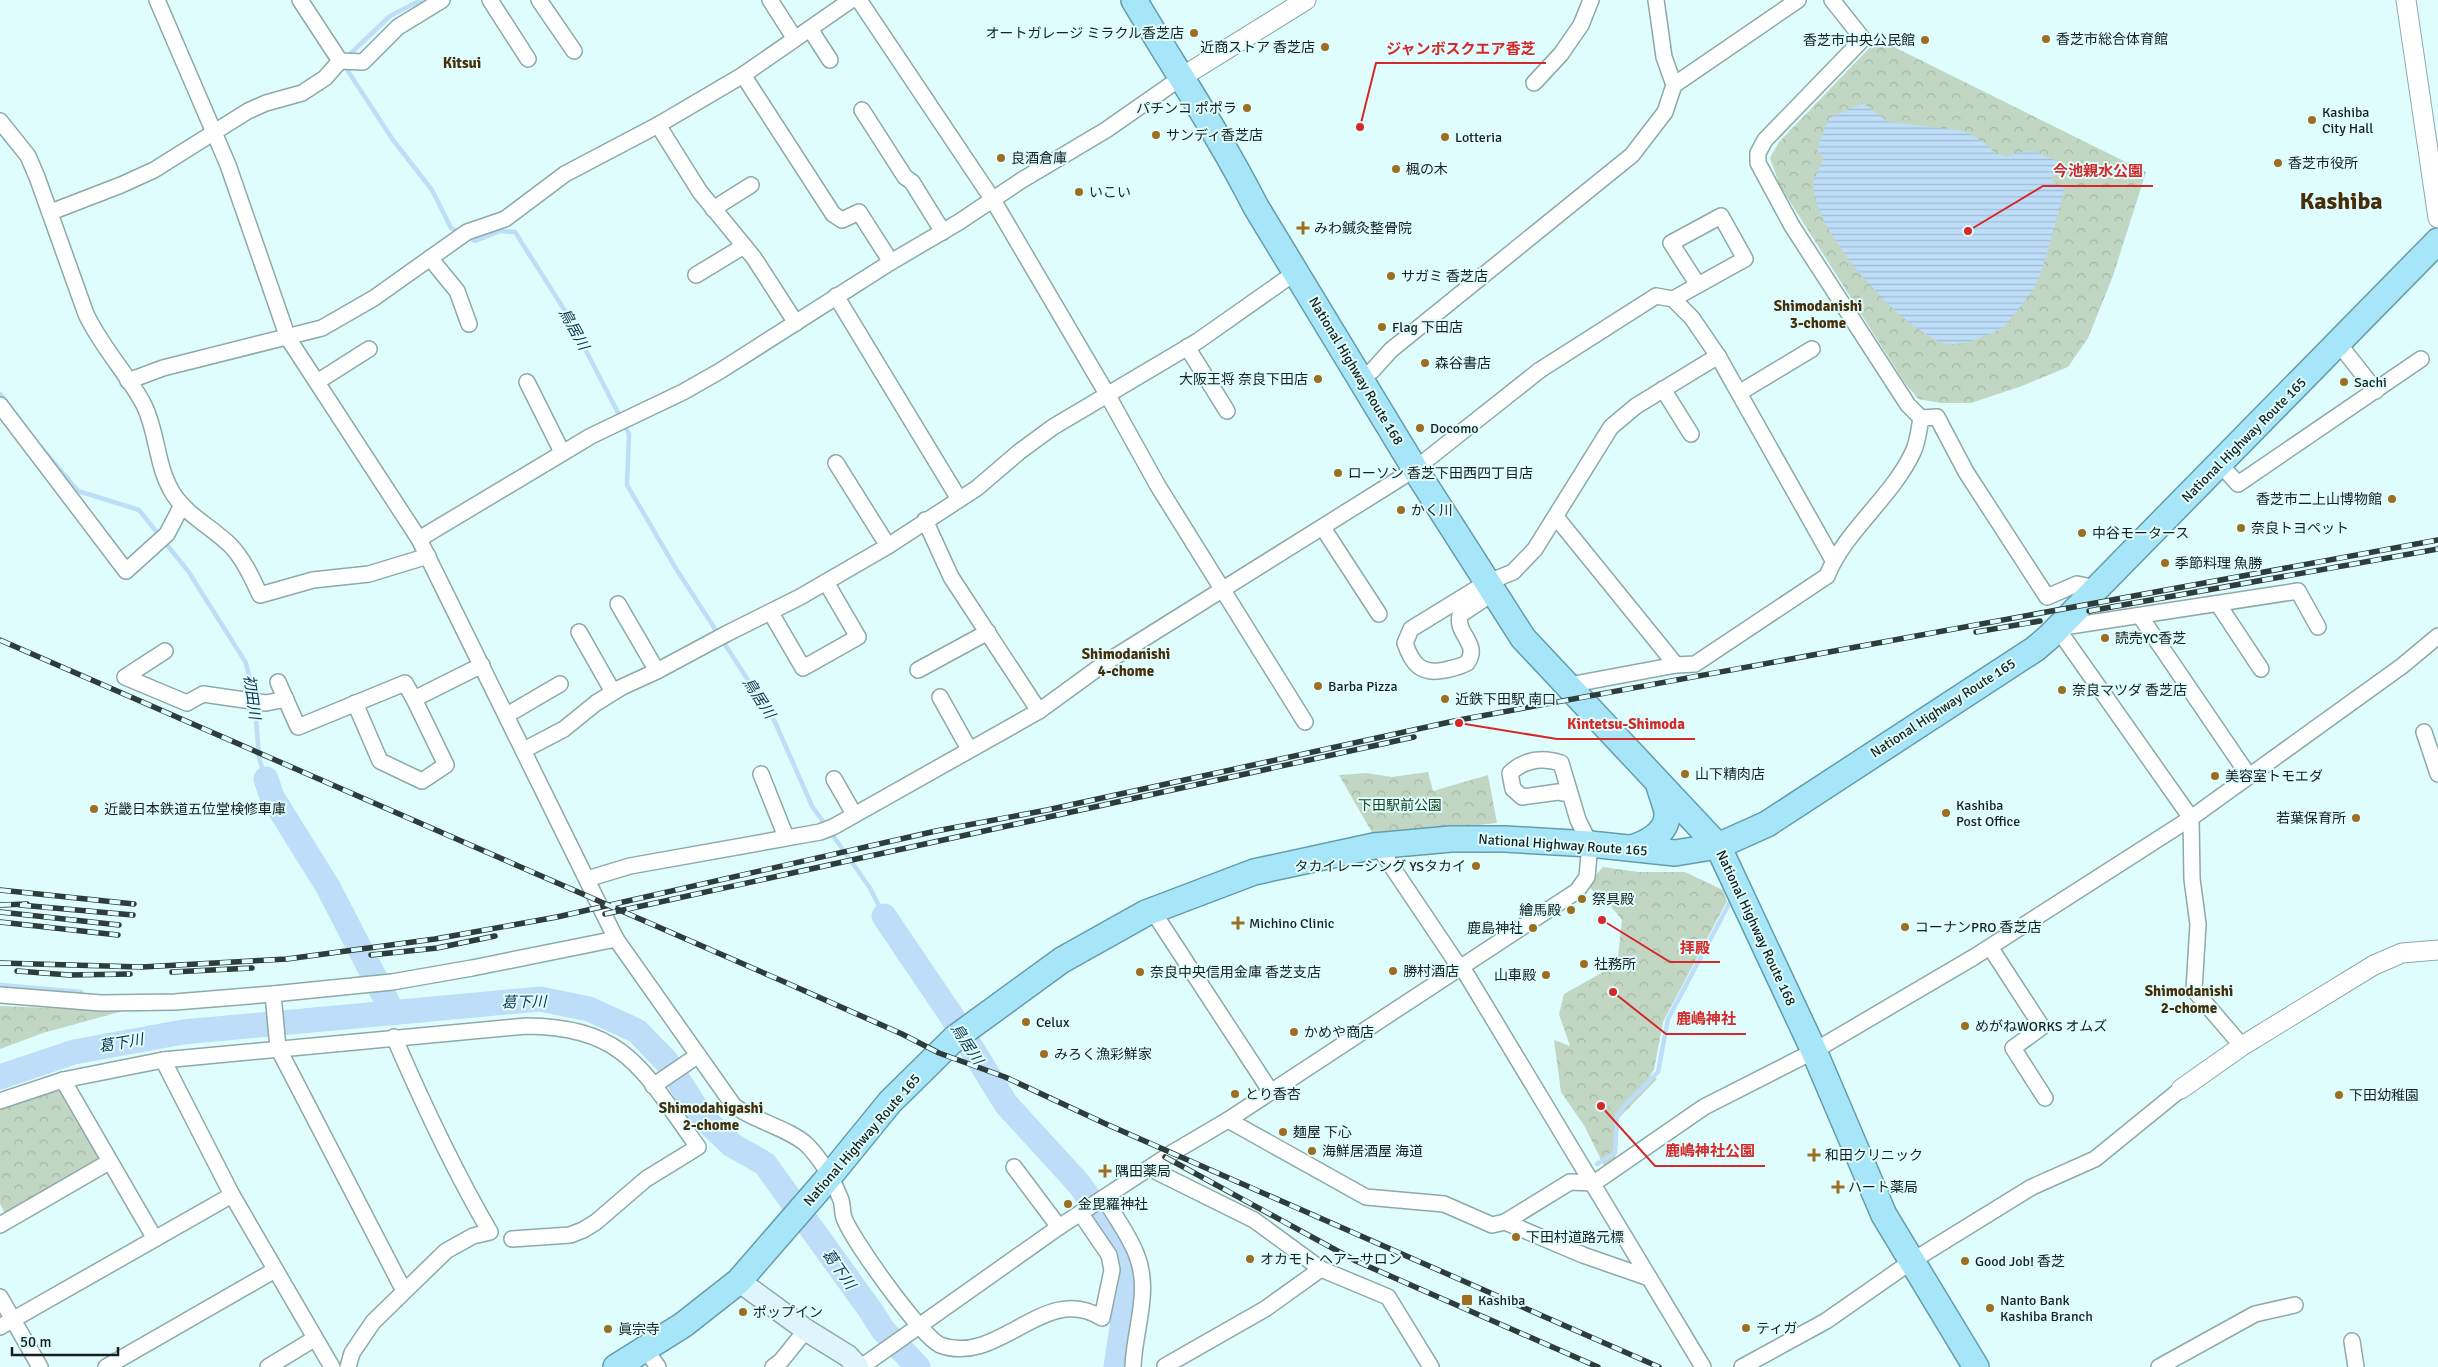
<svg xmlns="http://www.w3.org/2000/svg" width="2438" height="1367" font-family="Signika,'Noto Sans JP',sans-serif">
	<defs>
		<pattern id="forest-crowns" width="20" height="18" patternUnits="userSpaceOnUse" patternTransform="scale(1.25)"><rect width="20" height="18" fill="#c1d7c3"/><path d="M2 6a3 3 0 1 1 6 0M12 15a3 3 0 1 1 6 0" fill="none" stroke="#a5b8a7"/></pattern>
		<pattern id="water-rules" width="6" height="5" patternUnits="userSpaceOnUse" patternTransform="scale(1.25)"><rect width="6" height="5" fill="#bdddf8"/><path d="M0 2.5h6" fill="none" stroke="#a2bdd4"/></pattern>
	</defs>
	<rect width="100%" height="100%" fill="#e0fdfd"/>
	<!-- forest -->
	<g fill="url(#forest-crowns)">
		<path d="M1878 39 2146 172 2113 276 2088 338 2068 367 2022 386 1971 403H1941L1918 399 1903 380 1780 186 1770 158 1779 142Z"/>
		<path d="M1428 772 1433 791 1488 775 1497 823 1374 836 1339 775 1366 773 1392 777Z"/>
		<path d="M1603 867 1638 872H1685L1723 890 1727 901 1663 1022 1654 1070 1650 1076 1657 1079 1617 1120 1615 1160 1605 1168 1585 1127 1561 1092 1554 1040 1570 1046 1559 1014 1564 994 1614 966 1618 957 1622 920 1609 904 1591 889 1589 883Z"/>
		<path d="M0 1006 123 1011 43 1033 0 1049Z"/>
		<path d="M57 1085 99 1155 98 1162 6 1215 0 1204V1106Z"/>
	</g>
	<!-- water -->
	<path fill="url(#water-rules)" d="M1863 103 1888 122 1964 131 1984 142 1995 153 2006 157 2020 152 2033 151 2059 162 2051 180 2065 189C2055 221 2048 256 2035 287 2031 295 2022 303 2017 311 2013 315 2009 322 2005 326 1993 334 1963 346 1948 344 1905 336 1809 227 1814 182 1815 175 1821 165 1824 158L1817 150 1829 118Z"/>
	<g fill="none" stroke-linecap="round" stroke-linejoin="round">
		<!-- stream -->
		<g stroke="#bdddf8" stroke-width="4.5">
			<path d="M347 57 390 16 421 0"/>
			<path d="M344 65 393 140 432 190 451 228 475 241 500 231 515 232 567 314 629 434 627 485 675 567 775 722 812 806 870 888 884 916"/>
			<path d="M0 394 7 403"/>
			<path d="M40 446 78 491 139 510 188 571 246 663 254 697"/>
			<path d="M255 705 259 758 266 779"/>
			<path d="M0 985 81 992"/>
			<path d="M1597 1164 1615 1153 1617 1116 1624 1106 1658 1072 1668 1019 1729 904"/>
		</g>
		<!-- river -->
		<g stroke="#bdddf8" stroke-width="25">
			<path d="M266 779 272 797 328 887 393 1013"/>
			<path d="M884 916 951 1015 1006 1104 1080 1185 1115 1236 1129 1264 1128 1289 1116 1367"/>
			<path d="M0 1077 74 1052 183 1032 540 999 589 1009 637 1031 666 1061 702 1117 732 1145 765 1164 871 1311 883 1330 918 1367"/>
		</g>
		<!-- minor casing -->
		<g stroke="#8da9a8" stroke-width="18">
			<g id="minor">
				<path d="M157 0 228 165 288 338 419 539 616 939 734 1106C755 1121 790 1129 807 1145 821 1159 834 1181 841 1200 843 1206 842 1212 844 1218 853 1241 920 1335 940 1345 999 1367 1045 1281 1102 1318L1112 1270 1109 1255 1081 1214"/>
				<path d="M490 0 528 59"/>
				<path d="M539 0 574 51"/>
				<path d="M770 0 795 39"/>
				<path d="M859 0 993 200 1107 394 1158 486 1305 722"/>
				<path d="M1656 0 1664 57 1674 85"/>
				<path d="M1832 0 1863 39 1765 140 1758 153V163L1792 226 1908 405 1921 418"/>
				<path d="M810 29 830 60"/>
				<path d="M340 61 363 62 398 27 442 0"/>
				<path d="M743 75 833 214 842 220 859 212 891 262"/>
				<path d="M1534 83 1561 54 1581 25 1591 0"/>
				<path d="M862 110 905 177 912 182 943 232"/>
				<path d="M0 121 28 156 37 177 86 314C102 348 127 373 144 405 158 433 156 468 174 495 188 516 213 528 231 546 244 560 252 578 260 595L313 580 369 574 428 556"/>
				<path d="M658 125 700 192 754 258 796 323"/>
				<path d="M713 209 751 185"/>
				<path d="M51 212 121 185 154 170 248 111 266 103 302 93 325 78 340 61 300 0"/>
				<path d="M430 258 457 291 469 324"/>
				<path d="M696 275 744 246"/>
				<path d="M836 296 959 499"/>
				<path d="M1673 299 1745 259 1721 216 1671 243 1698 285"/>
				<path d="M2339 344 2376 391"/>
				<path d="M1187 347 1227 411"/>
				<path d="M1359 377 1372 371 1391 350 1632 155 1665 112 1674 85 1798 0"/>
				<path d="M128 381 163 368 322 328 374 298 467 232 505 219 565 174 658 125 743 75 851 0"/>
				<path d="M317 382 369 349"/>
				<path d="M527 382 562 452"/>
				<path d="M1663 389 1691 434"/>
				<path d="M1739 393 1812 349"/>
				<path d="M0 405 126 571 167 534 182 505"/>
				<path d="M836 463 888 546"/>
				<path d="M2220 464 2238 484 2421 359"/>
				<path d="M1556 517 1676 665"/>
				<path d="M925 520 951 577 1039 711"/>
				<path d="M1323 528 1379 614"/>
				<path d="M419 539 591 436 683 392 720 371 891 262 959 222 1022 180 1106 130 1182 77"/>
				<path d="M1493 593 1460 615C1455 634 1481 644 1467 663 1460 667 1453 668 1445 670 1421 675 1412 664 1405 643L1411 629 1486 583 1513 572 1535 549 1611 427 1636 406 1718 356"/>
				<path d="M618 604 657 671"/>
				<path d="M2218 604 2261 669"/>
				<path d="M771 613 803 668 858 637 826 582"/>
				<path d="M2140 616 2249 776"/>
				<path d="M579 632 613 692"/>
				<path d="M165 651 125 677 187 703 203 694 266 703 286 699"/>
				<path d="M918 670 988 632"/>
				<path d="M278 682 298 727 405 683 414 699"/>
				<path d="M1569 685 1676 665 1695 664 1827 576C1844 532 1893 496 1913 452 1918 442 1919 429 1921 418L1937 417 1966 472 2047 597 2077 584 2096 588"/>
				<path d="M940 697 969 749"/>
				<path d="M355 703 380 761 422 781 446 765 414 699 482 665"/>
				<path d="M507 715 560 684"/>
				<path d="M2424 732 2438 774"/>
				<path d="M524 750 564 729 596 703 622 687 657 671 726 634 800 597 888 546 977 488 1019 452 1053 427 1198 341 1296 272"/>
				<path d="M761 774 786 837"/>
				<path d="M834 779 854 814"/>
				<path d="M1378 846 1460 968"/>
				<path d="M587 879 630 866 820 832 833 827 1039 711 1105 663 1415 469 1540 370 1656 296 1673 299 1692 318 1718 356 1833 560"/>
				<path d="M1152 910 1271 1092"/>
				<path d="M1990 947 2042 1027 2013 1048 2045 1098"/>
				<path d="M1462 967 1703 1367"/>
				<path d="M273 994 278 1048 404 1291"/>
				<path d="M0 995 101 1003 175 1002 273 994 392 982 472 968 616 939"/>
				<path d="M2242 1046 2194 990 2198 924 2192 879 2191 818 2057 628 2298 591 2318 627"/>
				<path d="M163 1060 232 1195 332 1367"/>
				<path d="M63 1080 155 1239"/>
				<path d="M653 1086 697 1056"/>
				<path d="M0 1101 63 1080 163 1060 526 1026C628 1027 644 1073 698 1147L646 1179 596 1222 583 1230 570 1235 512 1239"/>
				<path d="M1228 1120 1366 1197 1444 1204 1492 1225 1505 1222 1570 1182 1594 1183 1704 1107 1814 1051 1974 957 2191 818 2402 666 2438 636"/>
				<path d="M1014 1167 1059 1227"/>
				<path d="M1151 1169 1254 1220 1321 1269 1388 1297 1431 1367"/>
				<path d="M1105 1199C1115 1217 1130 1236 1137 1256 1151 1292 1134 1331 1133 1367"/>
				<path d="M1505 1222 1583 1255 1649 1278"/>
				<path d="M0 1225 109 1162"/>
				<path d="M0 1297 40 1367"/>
				<path d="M0 1327 232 1195"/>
				<path d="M2352 1341 2356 1367"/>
				<path d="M646 1350 658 1367"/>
				<path d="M1165 1366 1265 1309 1321 1269"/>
				<path d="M106 1367 275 1270"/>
				<path d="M268 1367 314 1339"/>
				<path d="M348 1367 352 1353 373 1322 446 1251 473 1236 490 1232C453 1169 423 1104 394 1037"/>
				<path d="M773 1367 781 1361 806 1330"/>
				<path d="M861 1367 1059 1227 1172 1153 1228 1120 1577 891 1587 877 1590 844 1578 820 1561 763C1542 757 1525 759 1510 773L1513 789 1522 797 1558 792 1570 794"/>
				<path d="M1742 1367 1826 1321 1912 1261 2032 1187 2095 1159 2181 1089"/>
				<path d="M2159 1367 2255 1314 2295 1305"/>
			</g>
		</g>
		<!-- tertiary casing -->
		<g stroke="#8da9a8" stroke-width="21">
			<g id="tertiary">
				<path d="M2406 0 2438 218"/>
				<path d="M1182 77 1306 0"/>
				<path d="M2181 1089 2242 1046 2374 965 2402 953 2438 950"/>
			</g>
		</g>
		<!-- secondary casing -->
		<g stroke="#8da9a8" stroke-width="24">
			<path id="secondary" d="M739 1281 806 1330 848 1356 858 1367"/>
		</g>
		<!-- trunk casing -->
		<g stroke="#659cac" stroke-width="28">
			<g id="trunk">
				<path d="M1134 0C1175 69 1220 136 1256 207L1415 469 1523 638 1718 846 1814 1051 1884 1215 1976 1367"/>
				<path d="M1631 848C1646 844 1667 833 1667 815 1667 805 1661 795 1659 785"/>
				<path d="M616 1367 683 1325 739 1281 824 1183 890 1102 955 1038 1062 960 1146 913 1254 872 1374 846 1451 839H1505L1590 844 1675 853 1718 846 1767 824 2035 649 2049 637 2438 241"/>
			</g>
		</g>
		<!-- minor -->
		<use href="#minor" stroke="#fff" stroke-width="15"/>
		<!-- tertiary -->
		<use href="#tertiary" stroke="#fff" stroke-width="19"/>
		<!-- secondary -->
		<use href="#secondary" stroke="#def5fd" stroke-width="21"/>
		<!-- trunk -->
		<use href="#trunk" stroke="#a6e6f8" stroke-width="25"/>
		<!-- rail casing -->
		<g stroke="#2f3c3c" stroke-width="5.5">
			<g id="rail">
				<path d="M2089 611 2438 549"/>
				<path d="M1976 632 2040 621"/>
				<path d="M0 640 780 980 902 1034 939 1053 1005 1077 1106 1124 1659 1367"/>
				<path d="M0 890 134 904"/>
				<path d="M0 905 27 904"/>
				<path d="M20 905 133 915"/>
				<path d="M0 912 119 925"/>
				<path d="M605 914 1414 737"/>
				<path d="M0 922 118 935"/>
				<path d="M371 955 437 948 495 936"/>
				<path d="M0 963 142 967 287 959 435 939 557 917 936 831 1047 810 1459 720 2438 540"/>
				<path d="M17 971 69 975 130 974"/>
				<path d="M172 972 252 968"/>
				<path d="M1165 1157 1356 1261 1598 1367"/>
			</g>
		</g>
		<!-- rail -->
		<use href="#rail" stroke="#e0fdfd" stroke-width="4" stroke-dasharray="11" stroke-linecap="butt"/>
	</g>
	<!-- markers -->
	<g fill="#9d6e20" stroke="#e0fdfd" stroke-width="2">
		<circle cx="1194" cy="33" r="5"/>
		<circle cx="2046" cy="39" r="5"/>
		<circle cx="1925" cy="40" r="5"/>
		<circle cx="1325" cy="47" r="5"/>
		<circle cx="1247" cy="108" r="5"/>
		<circle cx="2312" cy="120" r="5"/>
		<circle cx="1156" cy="135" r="5"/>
		<circle cx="1445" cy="137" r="5"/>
		<circle cx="1001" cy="158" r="5"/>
		<circle cx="2278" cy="163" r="5"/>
		<circle cx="1396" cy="169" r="5"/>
		<circle cx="1079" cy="192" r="5"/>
		<path d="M1300.5 220.5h5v5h5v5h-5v5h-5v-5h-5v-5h5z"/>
		<circle cx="1391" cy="276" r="5"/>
		<circle cx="1382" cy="327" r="5"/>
		<circle cx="1425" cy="363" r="5"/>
		<circle cx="1318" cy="379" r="5"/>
		<circle cx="2344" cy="382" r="5"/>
		<circle cx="1420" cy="428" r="5"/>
		<circle cx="1338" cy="473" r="5"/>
		<circle cx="2392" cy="499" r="5"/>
		<circle cx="1401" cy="510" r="5"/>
		<circle cx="2241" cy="528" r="5"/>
		<circle cx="2082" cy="533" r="5"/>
		<circle cx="2165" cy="563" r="5"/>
		<circle cx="2105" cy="638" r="5"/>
		<circle cx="1318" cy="686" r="5"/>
		<circle cx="2062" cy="690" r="5"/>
		<circle cx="1445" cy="699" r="5"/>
		<circle cx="1685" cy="774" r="5"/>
		<circle cx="2215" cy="776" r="5"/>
		<circle cx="94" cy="809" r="5"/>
		<circle cx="1946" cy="813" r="5"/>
		<circle cx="2356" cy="818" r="5"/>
		<circle cx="1476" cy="866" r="5"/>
		<circle cx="1582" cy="899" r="5"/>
		<circle cx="1571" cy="910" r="5"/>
		<path d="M1235.5 915.5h5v5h5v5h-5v5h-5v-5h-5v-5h5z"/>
		<circle cx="1905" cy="927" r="5"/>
		<circle cx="1533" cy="928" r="5"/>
		<circle cx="1584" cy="964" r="5"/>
		<circle cx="1393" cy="971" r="5"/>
		<circle cx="1140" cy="972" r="5"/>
		<circle cx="1546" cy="975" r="5"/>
		<circle cx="1026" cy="1022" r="5"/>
		<circle cx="1965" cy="1026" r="5"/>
		<circle cx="1294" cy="1032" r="5"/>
		<circle cx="1044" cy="1054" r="5"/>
		<circle cx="1235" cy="1094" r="5"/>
		<circle cx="2339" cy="1095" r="5"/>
		<circle cx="1283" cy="1132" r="5"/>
		<circle cx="1312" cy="1151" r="5"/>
		<path d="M1811.5 1147.5h5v5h5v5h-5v5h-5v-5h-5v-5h5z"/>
		<path d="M1102.5 1163.5h5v5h5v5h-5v5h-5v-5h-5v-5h5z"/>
		<path d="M1835.5 1179.5h5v5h5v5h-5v5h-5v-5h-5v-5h5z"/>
		<circle cx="1068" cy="1204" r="5"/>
		<circle cx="1516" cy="1237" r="5"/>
		<circle cx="1250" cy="1259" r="5"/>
		<circle cx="1965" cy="1261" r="5"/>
		<rect x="1461" y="1294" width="12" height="12" rx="2.5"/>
		<circle cx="1990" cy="1308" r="5"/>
		<circle cx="743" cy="1312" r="5"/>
		<circle cx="1746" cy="1328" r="5"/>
		<circle cx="608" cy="1329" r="5"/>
	</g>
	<g text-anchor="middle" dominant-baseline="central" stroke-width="4" stroke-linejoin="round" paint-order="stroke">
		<!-- poi labels -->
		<g font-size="14" fill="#152020" stroke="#e0fdfd" text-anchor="start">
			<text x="1184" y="33" text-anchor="end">オートガレージ ミラクル香芝店</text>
			<text x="2056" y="39">香芝市総合体育館</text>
			<text x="1915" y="40" text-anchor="end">香芝市中央公民館</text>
			<text x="1315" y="47" text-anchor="end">近商ストア 香芝店</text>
			<text x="1237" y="108" text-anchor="end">パチンコ ポポラ</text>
			<text x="2322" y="112">Kashiba<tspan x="2322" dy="16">City Hall</tspan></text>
			<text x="1166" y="135">サンディ香芝店</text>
			<text x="1455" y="137">Lotteria</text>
			<text x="1011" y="158">良酒倉庫</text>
			<text x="2288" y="163">香芝市役所</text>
			<text x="1406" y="169">楓の木</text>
			<text x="1089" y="192">いこい</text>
			<text x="1314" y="228">みわ鍼灸整骨院</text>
			<text x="1401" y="276">サガミ 香芝店</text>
			<text x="1392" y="327">Flag 下田店</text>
			<text x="1435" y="363">森谷書店</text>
			<text x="1308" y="379" text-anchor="end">大阪王将 奈良下田店</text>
			<text x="2354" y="382">Sachi</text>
			<text x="1430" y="428">Docomo</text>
			<text x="1348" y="473">ローソン 香芝下田西四丁目店</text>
			<text x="2382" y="499" text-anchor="end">香芝市二上山博物館</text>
			<text x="1411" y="510">かく川</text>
			<text x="2251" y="528">奈良トヨペット</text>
			<text x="2092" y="533">中谷モータース</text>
			<text x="2175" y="563">季節料理 魚勝</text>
			<text x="2115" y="638">読売YC香芝</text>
			<text x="1328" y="686">Barba Pizza</text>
			<text x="2072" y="690">奈良マツダ 香芝店</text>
			<text x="1455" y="699">近鉄下田駅 南口</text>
			<text x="1695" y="774">山下精肉店</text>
			<text x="2225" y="776">美容室トモエダ</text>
			<text x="1956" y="805">Kashiba<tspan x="1956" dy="16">Post Office</tspan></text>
			<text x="104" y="809">近畿日本鉄道五位堂検修車庫</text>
			<text x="2346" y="818" text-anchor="end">若葉保育所</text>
			<text x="1466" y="866" text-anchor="end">タカイレーシング YSタカイ</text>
			<text x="1592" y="899">祭具殿</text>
			<text x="1561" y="910" text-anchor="end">繪馬殿</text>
			<text x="1249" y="923">Michino Clinic</text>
			<text x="1915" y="927">コーナンPRO 香芝店</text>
			<text x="1523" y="928" text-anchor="end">鹿島神社</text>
			<text x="1594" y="964">社務所</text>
			<text x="1403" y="971">勝村酒店</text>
			<text x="1150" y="972">奈良中央信用金庫 香芝支店</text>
			<text x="1536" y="975" text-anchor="end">山車殿</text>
			<text x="1036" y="1022">Celux</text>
			<text x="1975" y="1026">めがねWORKS オムズ</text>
			<text x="1304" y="1032">かめや商店</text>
			<text x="1054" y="1054">みろく漁彩鮮家</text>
			<text x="1245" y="1094">とり香杏</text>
			<text x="2349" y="1095">下田幼稚園</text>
			<text x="1293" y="1132">麺屋 下心</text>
			<text x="1322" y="1151">海鮮居酒屋 海道</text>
			<text x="1825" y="1155">和田クリニック</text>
			<text x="1115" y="1171">隅田薬局</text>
			<text x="1848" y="1187">ハート薬局</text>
			<text x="1078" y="1204">金毘羅神社</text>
			<text x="1526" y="1237">下田村道路元標</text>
			<text x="1260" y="1259">オカモト ヘアーサロン</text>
			<text x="1975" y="1261">Good Job! 香芝</text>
			<text x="1478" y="1300">Kashiba</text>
			<text x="2000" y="1300">Nanto Bank<tspan x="2000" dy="16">Kashiba Branch</tspan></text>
			<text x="753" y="1312">ポップイン</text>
			<text x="1756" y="1328">ティガ</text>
			<text x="618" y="1329">眞宗寺</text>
		</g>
		<!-- street labels -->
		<g font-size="14" fill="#152020" stroke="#e0fdfd">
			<text transform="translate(1356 371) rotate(59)">National Highway Route 168</text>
			<text transform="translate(2244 440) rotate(-45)">National Highway Route 165</text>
			<text transform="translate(1943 708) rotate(-33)">National Highway Route 165</text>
			<text transform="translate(1563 845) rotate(4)">National Highway Route 165</text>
			<text transform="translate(1756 928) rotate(65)">National Highway Route 168</text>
			<text transform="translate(862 1140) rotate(-49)">National Highway Route 165</text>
		</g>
		<!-- park labels -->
		<g font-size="14" fill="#16431e" stroke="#e0fdfd">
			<text x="1400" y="805">下田駅前公園</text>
		</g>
		<!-- neighbourhood labels -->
		<g font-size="15" font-weight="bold" fill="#452e09" stroke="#e0fdfd">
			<text x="462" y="63">Kitsui</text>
			<text x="1818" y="306">Shimodanishi<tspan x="1818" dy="17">3-chome</tspan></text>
			<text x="1126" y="654">Shimodanishi<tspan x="1126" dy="17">4-chome</tspan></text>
			<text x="2189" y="991">Shimodanishi<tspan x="2189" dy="17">2-chome</tspan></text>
			<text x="711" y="1108">Shimodahigashi<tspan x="711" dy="17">2-chome</tspan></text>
		</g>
		<!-- water labels -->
		<g font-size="15" font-style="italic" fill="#0c334d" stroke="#e0fdfd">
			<text transform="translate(574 329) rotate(61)">鳥居川</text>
			<text transform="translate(252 697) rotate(82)">初田川</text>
			<text transform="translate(759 698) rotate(57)">鳥居川</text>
			<text transform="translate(524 1002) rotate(-1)">葛下川</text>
			<text transform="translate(121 1043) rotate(-10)">葛下川</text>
			<text transform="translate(967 1044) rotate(57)">鳥居川</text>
			<text transform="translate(839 1269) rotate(55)">葛下川</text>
		</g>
		<!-- town labels -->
		<g font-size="24" font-weight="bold" fill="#452e09" stroke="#e0fdfd">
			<text x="2341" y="201">Kashiba</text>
		</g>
	</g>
	<!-- callouts -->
	<path fill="none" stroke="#d62828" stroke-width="2" d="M1360 127L1376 63H1546M1968 231L2043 186H2153M1459 723L1557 739H1695M1602 920L1670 962H1720M1613 992L1666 1034H1746M1601 1106L1655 1166H1765"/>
	<g fill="#d62828" stroke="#e0fdfd" stroke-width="2">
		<circle cx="1360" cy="127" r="5"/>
		<circle cx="1968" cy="231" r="5"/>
		<circle cx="1459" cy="723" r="5"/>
		<circle cx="1602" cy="920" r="5"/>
		<circle cx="1613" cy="992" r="5"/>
		<circle cx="1601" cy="1106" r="5"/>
	</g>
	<g font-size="15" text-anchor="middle" font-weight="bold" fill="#d62828" stroke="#e0fdfd" stroke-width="4" stroke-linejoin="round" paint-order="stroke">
		<text x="1461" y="54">ジャンボスクエア香芝</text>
		<text x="2098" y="176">今池親水公園</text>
		<text x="1626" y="729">Kintetsu-Shimoda</text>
		<text x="1695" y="953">拝殿</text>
		<text x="1706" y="1024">鹿嶋神社</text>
		<text x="1710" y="1156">鹿嶋神社公園</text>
	</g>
	<!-- scale -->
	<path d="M12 1347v8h106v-8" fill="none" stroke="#152020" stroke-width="2.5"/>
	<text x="20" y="1347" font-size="15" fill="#152020" stroke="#e0fdfd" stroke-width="4" paint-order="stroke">50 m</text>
</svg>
